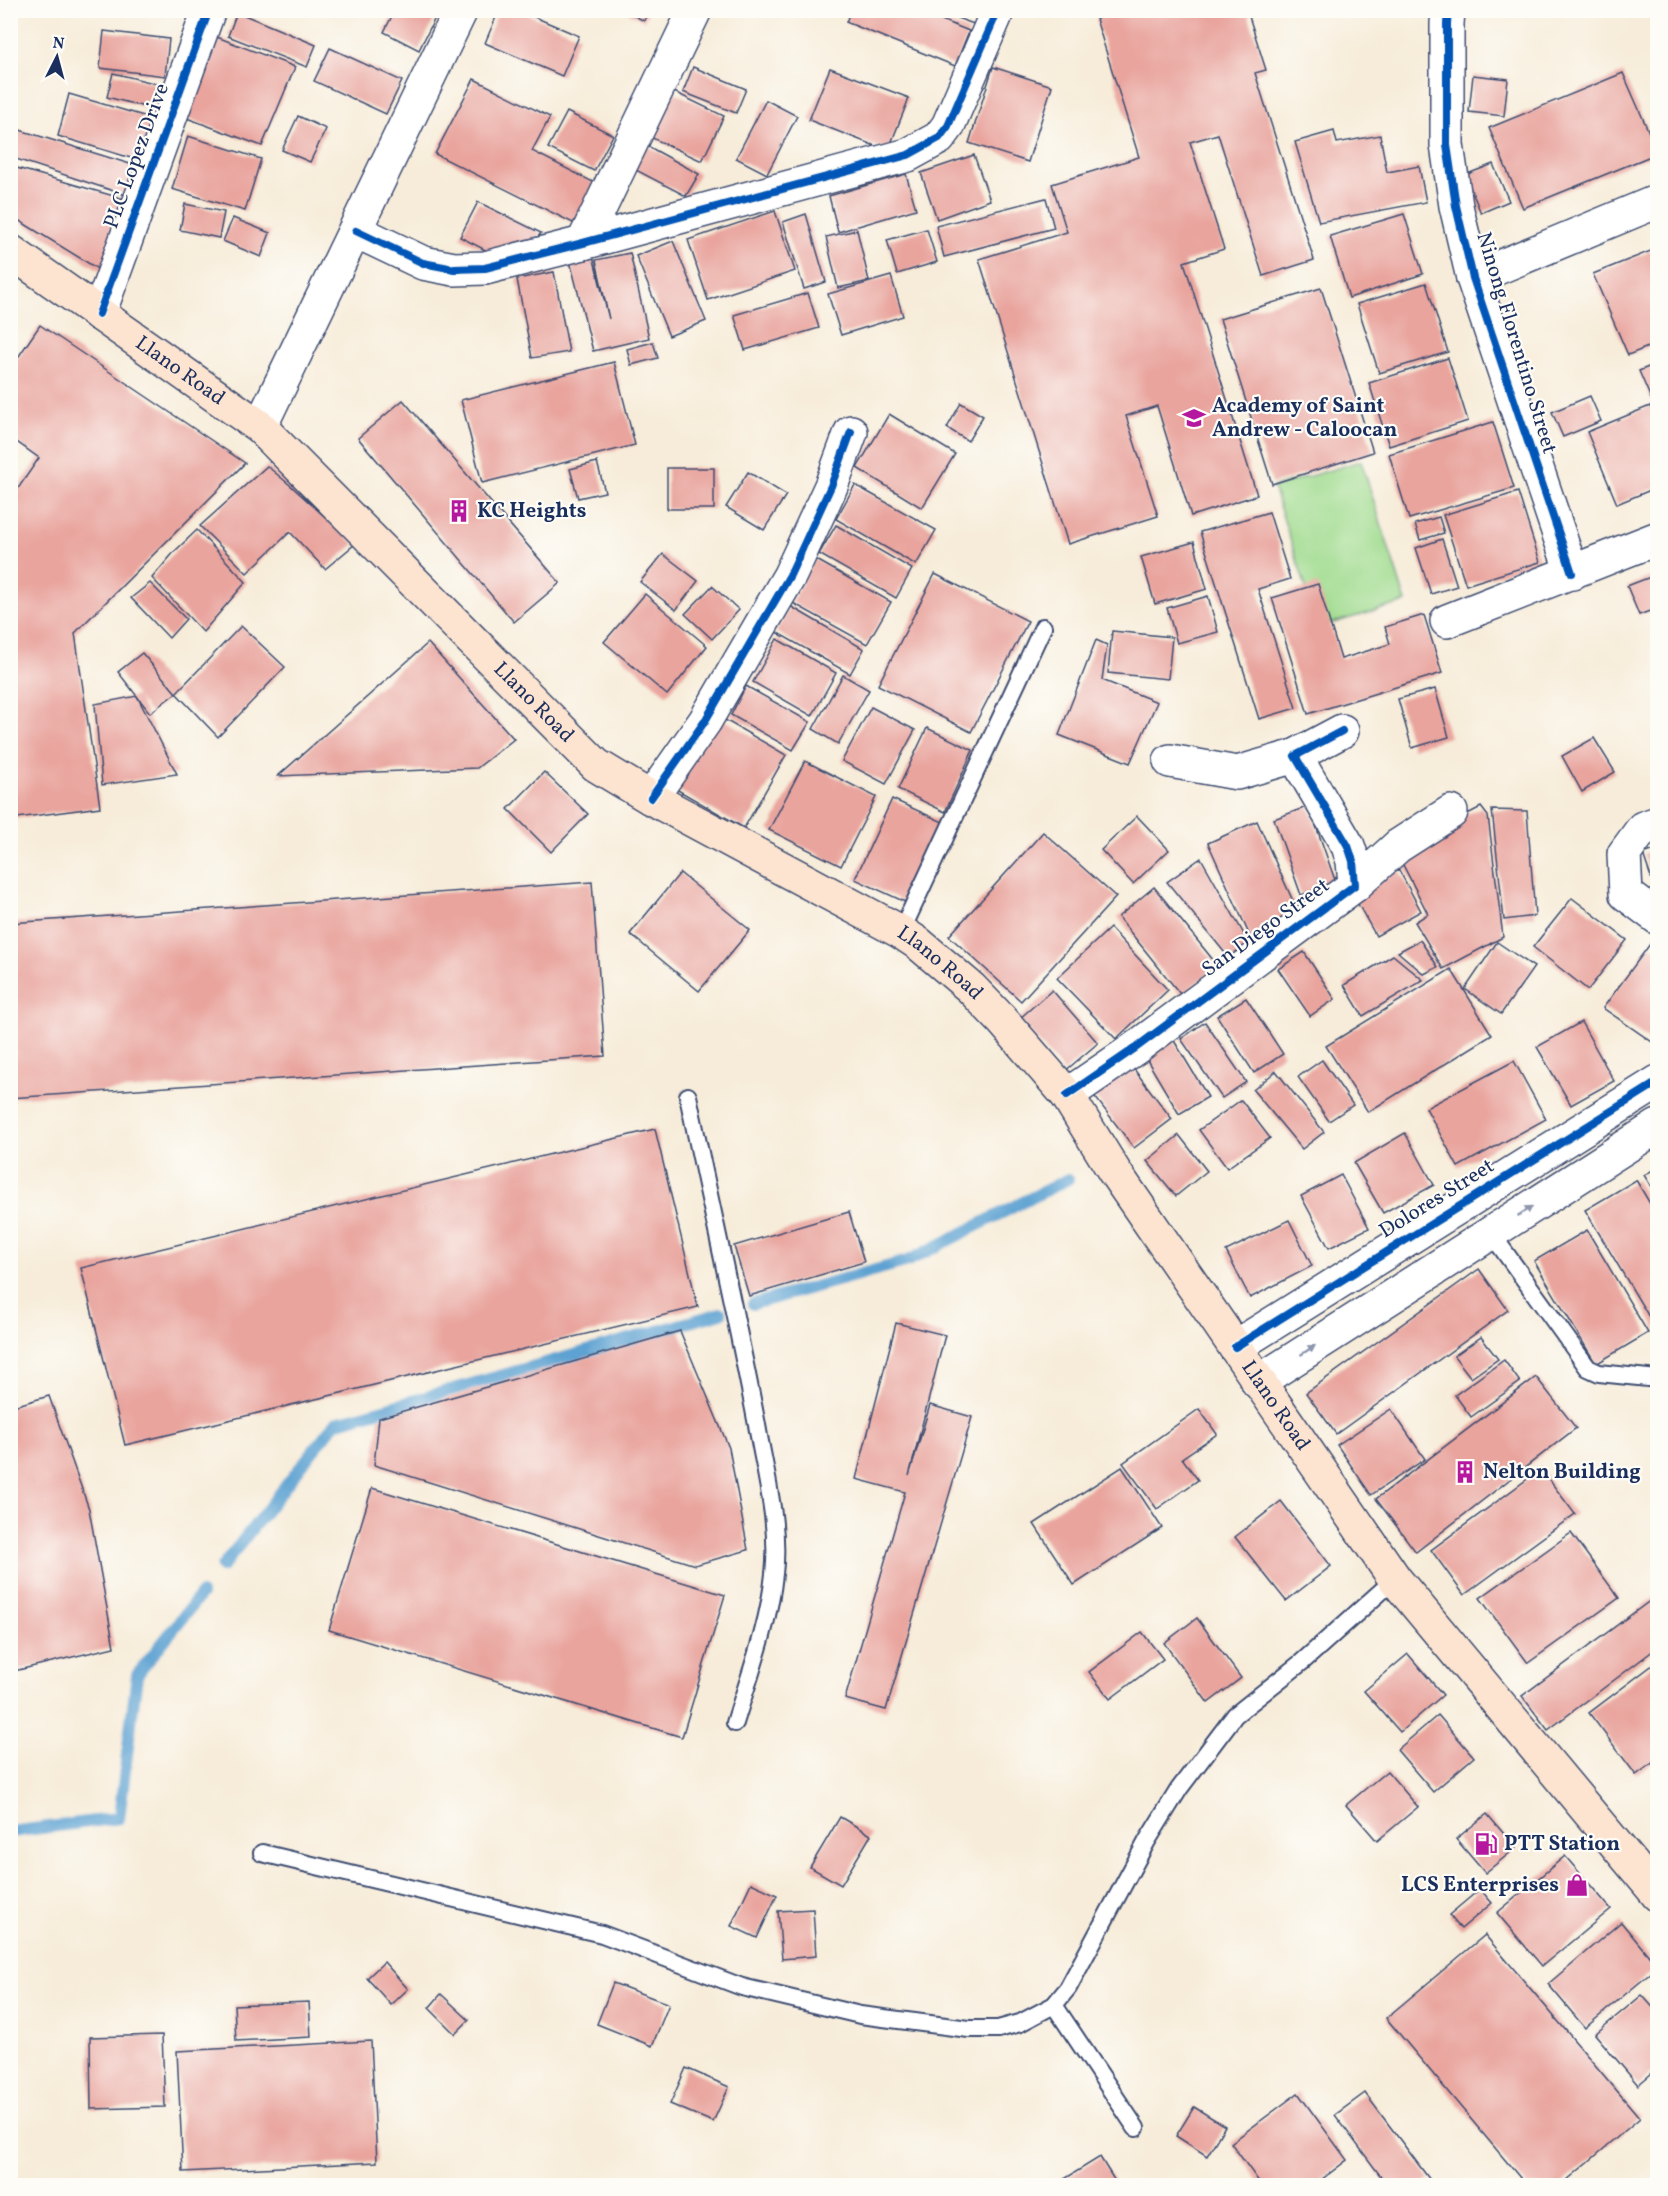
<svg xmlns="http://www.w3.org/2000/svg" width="1668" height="2196" font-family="Vollkorn,serif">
	<rect width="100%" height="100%" fill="#fdfcf7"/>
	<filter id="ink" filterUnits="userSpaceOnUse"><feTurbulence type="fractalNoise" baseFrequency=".0167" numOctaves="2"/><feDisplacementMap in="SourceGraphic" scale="12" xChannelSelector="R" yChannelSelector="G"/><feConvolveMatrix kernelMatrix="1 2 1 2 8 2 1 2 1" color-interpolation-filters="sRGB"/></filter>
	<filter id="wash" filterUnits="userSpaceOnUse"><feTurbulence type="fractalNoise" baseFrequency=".008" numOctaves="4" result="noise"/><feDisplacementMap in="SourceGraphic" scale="24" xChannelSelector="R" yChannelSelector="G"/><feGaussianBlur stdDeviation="1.35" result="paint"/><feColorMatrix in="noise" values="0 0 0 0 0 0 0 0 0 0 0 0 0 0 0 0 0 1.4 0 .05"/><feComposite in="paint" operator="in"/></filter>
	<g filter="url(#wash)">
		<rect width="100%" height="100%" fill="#f7ecd9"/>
		<!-- garden -->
		<path fill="#a0db8f" stroke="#5e8576" stroke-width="1.5" d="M1361 461 1406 602 1319 627 1273 487Z"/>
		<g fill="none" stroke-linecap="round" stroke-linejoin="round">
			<!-- stream -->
			<g stroke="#5da2d2" stroke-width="12">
				<path d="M753 1304 908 1261 1068 1179"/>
				<path d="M222 1567 335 1423 721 1313"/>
				<path d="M10 1832 119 1818 137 1675 201 1594"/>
			</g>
		</g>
		<g id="blocks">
			<!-- building -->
			<g fill="#e9a49e">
				<path d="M395 10 438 12 419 50 384 32Z"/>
				<path d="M499 10H518L579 36 562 76 485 43Z"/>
				<path d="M624 10H649L644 21Z"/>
				<path d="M851 10H917L969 31 955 66 846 22Z"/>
				<path d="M959 10H991L985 28 957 18Z"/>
				<path d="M1124 10H1247L1266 70 1255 73 1314 260 1263 276 1218 134 1190 142 1224 249 1184 262 1257 495 1191 516 1157 406 1126 416 1158 516 1068 544 979 259 1067 232 1052 184 1139 157 1096 19Z"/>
				<path d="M237 12 316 45 307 67 228 36Z"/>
				<path d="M104 31 169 39 165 76 100 68Z"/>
				<path d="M217 37 295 67 262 146 184 117Z"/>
				<path d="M330 48 402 81 386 114 314 81Z"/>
				<path d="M693 67 746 89 736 113 683 92Z"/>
				<path d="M993 67 1052 86 1028 162 969 143Z"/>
				<path d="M830 68 909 98 888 151 809 120Z"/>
				<path d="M113 73 162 85 156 110 107 97Z"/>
				<path d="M1623 73 1658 153 1523 208 1489 128Z"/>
				<path d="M1473 75 1508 79 1504 116 1469 112Z"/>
				<path d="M474 79 550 117 532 151 597 184 577 225 435 154Z"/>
				<path d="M670 90 724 116 702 161 648 136Z"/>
				<path d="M69 94 154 119 141 161 58 136Z"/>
				<path d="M766 100 797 116 767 174 736 158Z"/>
				<path d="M567 112 613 135 594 171 548 148Z"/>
				<path d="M298 116 326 129 310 162 282 150Z"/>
				<path d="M10 127 143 168 132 197 10 157Z"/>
				<path d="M1334 131 1337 143 1380 135 1387 172 1419 166 1426 202 1319 222 1295 142Z"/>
				<path d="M188 136 261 159 245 211 172 189Z"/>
				<path d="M642 143 699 174 686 196 630 167Z"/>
				<path d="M974 155 990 200 937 219 921 173Z"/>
				<path d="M1493 164 1509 201 1481 213 1465 175Z"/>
				<path d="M10 166 131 201 106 274 10 215Z"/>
				<path d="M906 174 916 209 838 232 829 196Z"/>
				<path d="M1046 198 1054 228 944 257 936 226Z"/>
				<path d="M478 202 541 233 529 249 497 256 460 237Z"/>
				<path d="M185 204 224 212 219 238 180 230Z"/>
				<path d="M775 211 795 271 708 300 688 240Z"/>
				<path d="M806 214 826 282 804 289 783 222Z"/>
				<path d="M1404 214 1423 274 1349 298 1330 236Z"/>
				<path d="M233 218 270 233 261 257 223 241Z"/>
				<path d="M927 229 937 262 897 274 887 240Z"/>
				<path d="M857 230 869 281 838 288 826 237Z"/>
				<path d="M673 241 706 321 669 336 636 256Z"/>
				<path d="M1658 248V343L1628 355 1593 274Z"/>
				<path d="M630 253 649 338 593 351 570 261 593 256 609 319 596 260Z"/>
				<path d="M554 272 569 352 532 358 517 279Z"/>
				<path d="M891 276 903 316 841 335 828 294Z"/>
				<path d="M1426 283 1448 352 1379 373 1357 304Z"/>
				<path d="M1321 288 1373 452 1272 484 1220 319Z"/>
				<path d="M808 293 819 328 745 350 734 315Z"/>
				<path d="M40 325 245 463 75 633 100 807 10 819V500L39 458 10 437V369Z"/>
				<path d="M653 342 658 358 631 365 627 349Z"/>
				<path d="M1448 358 1468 421 1389 446 1369 383Z"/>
				<path d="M614 362 635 445 482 483 461 400Z"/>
				<path d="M1658 363V415L1639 371Z"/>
				<path d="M1590 396 1601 421 1563 437 1552 412Z"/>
				<path d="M403 400 560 583 514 622 358 438Z"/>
				<path d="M961 403 983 416 968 441 947 428Z"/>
				<path d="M1650 406 1658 424V487L1617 504 1587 432Z"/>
				<path d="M889 414 955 454 922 508 857 468Z"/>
				<path d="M1493 422 1514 488 1409 519 1389 454Z"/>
				<path d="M597 462 605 492 578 498 570 469Z"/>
				<path d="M267 466 290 485 355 544 325 569 290 532 247 573 200 526Z"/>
				<rect x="667" y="468" width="47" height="41"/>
				<path d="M748 472 786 495 764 530 726 507Z"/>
				<path d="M855 485 936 530 916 565 836 519Z"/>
				<path d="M1518 492 1540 562 1466 585 1443 515Z"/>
				<path d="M1269 512 1290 579 1258 589 1296 708 1259 719 1200 532Z"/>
				<path d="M1439 517 1444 533 1420 540 1415 524Z"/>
				<path d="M836 525 912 569 896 598 819 554Z"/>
				<path d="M197 530 246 582 203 632 152 578 175 551Z"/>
				<path d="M1442 539 1457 586 1431 594 1416 548Z"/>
				<path d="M1194 542 1207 589 1155 604 1141 557Z"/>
				<path d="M663 554 698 581 676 610 640 582Z"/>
				<path d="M815 559 891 602 867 644 791 602Z"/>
				<path d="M935 574 1028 621 971 732 878 685Z"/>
				<path d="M1658 574V608L1639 615 1627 586Z"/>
				<path d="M150 583 186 619 169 638 131 598Z"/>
				<path d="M1318 584 1341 659 1390 644 1385 627 1424 615 1442 673 1308 714 1272 598Z"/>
				<path d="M712 586 739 610 712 639 685 614Z"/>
				<path d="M645 594 707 646 667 695 604 642Z"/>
				<path d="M1208 596 1218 632 1177 643 1167 608Z"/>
				<path d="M790 606 864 649 850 674 776 632Z"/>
				<path d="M241 626 285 667 218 737 176 693Z"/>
				<path d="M1112 631 1172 637 1168 679 1108 673Z"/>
				<path d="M777 639 836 673 812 716 753 682Z"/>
				<path d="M1096 640 1107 645 1102 680 1157 702 1130 763 1059 735Z"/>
				<path d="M428 643 514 739 477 768 278 776Z"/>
				<path d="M142 653 176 693 150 713 118 672Z"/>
				<path d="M843 675 869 690 838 744 813 729Z"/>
				<path d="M746 686 810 722 793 750 731 715Z"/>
				<path d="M1435 689 1449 737 1412 748 1398 699Z"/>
				<path d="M137 696 177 774 102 785 95 704Z"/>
				<path d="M871 707 915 730 886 784 842 761Z"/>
				<path d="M718 716 786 755 744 828 676 789Z"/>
				<path d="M927 728 973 750 945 812 898 789Z"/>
				<path d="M1594 738 1615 772 1582 792 1562 756Z"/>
				<path d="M805 761 876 797 841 866 769 830Z"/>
				<path d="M544 772 588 814 551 852 508 809Z"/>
				<path d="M892 799 943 822 905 902 855 879Z"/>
				<path d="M1309 806 1336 883 1301 895 1274 819Z"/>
				<path d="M1481 807 1488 816 1503 937 1443 969 1415 922 1428 914 1396 851Z"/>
				<path d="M1492 810 1527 811 1535 916 1504 920Z"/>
				<path d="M1137 816 1169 850 1133 884 1101 850Z"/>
				<path d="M1257 821 1302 921 1253 943 1208 843Z"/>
				<path d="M1043 832 1116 897 1021 1001 949 936Z"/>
				<path d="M1658 849V895H1657L1643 854Z"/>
				<path d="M1201 858 1254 952 1234 964 1167 882Z"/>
				<path d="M1399 870 1421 911 1376 936 1353 895Z"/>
				<path d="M680 873 750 930 699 991 630 934Z"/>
				<path d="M592 882 605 1056 10 1098V923Z"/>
				<path d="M1154 887 1218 966 1181 995 1118 917Z"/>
				<path d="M1572 898 1627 940 1588 990 1533 947Z"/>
				<path d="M1110 928 1168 990 1116 1039 1057 978Z"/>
				<path d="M1420 940 1438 967 1424 974 1398 952Z"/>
				<path d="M1497 942 1534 967 1501 1014 1465 989Z"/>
				<path d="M1650 944 1658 950V1046L1603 1008Z"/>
				<path d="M1304 952 1335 999 1310 1016 1278 969Z"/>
				<path d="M1393 955 1423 980 1363 1016 1344 985Z"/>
				<path d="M1451 969 1492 1035 1368 1112 1326 1046Z"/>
				<path d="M1052 990 1098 1043 1064 1072 1019 1019Z"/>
				<path d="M1246 998 1283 1054 1254 1073 1217 1016Z"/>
				<path d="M1205 1022 1246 1082 1222 1098 1181 1039Z"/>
				<path d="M1581 1022 1614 1081 1571 1105 1537 1047Z"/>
				<path d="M1173 1039 1208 1097 1179 1114 1144 1055Z"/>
				<path d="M1322 1060 1353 1105 1329 1121 1298 1077Z"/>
				<path d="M1514 1061 1546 1119 1458 1167 1426 1108Z"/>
				<path d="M1130 1064 1172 1119 1134 1148 1092 1093Z"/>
				<path d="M1276 1071 1324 1132 1302 1149 1253 1090Z"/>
				<path d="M1241 1100 1270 1138 1227 1168 1199 1130Z"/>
				<path d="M655 1129 698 1307 125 1445 81 1268Z"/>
				<path d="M1405 1133 1434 1185 1383 1213 1354 1163Z"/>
				<path d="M1179 1135 1207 1171 1176 1196 1147 1161Z"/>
				<path d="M1658 1167V1198L1644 1175Z"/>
				<path d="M1341 1175 1369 1228 1329 1248 1301 1196Z"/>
				<path d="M1636 1180 1658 1217V1332L1585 1210Z"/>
				<path d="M849 1212 864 1262 749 1296 734 1246Z"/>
				<path d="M1289 1220 1312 1266 1250 1298 1226 1251Z"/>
				<path d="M1587 1230 1648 1333 1596 1364 1534 1261Z"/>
				<path d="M1479 1269 1508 1310 1336 1434 1306 1393Z"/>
				<path d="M896 1323 945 1335 909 1476 930 1405 972 1417 886 1710 845 1699 905 1492 856 1479Z"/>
				<path d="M680 1331 729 1448 748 1550 695 1565 374 1465 379 1418Z"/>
				<path d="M1481 1337 1498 1359 1471 1378 1454 1356Z"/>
				<path d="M1504 1360 1520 1382 1471 1417 1455 1395Z"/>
				<path d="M1536 1377 1576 1428 1416 1552 1376 1499Z"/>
				<path d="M49 1396 89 1509 114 1647 10 1672V1407Z"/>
				<path d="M1199 1409 1217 1434 1182 1458 1198 1480 1157 1509 1123 1463Z"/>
				<path d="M1391 1409 1425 1459 1371 1495 1337 1445Z"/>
				<path d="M1122 1467 1162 1528 1074 1585 1034 1524Z"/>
				<path d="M1541 1469 1575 1514 1464 1595 1431 1550Z"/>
				<path d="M372 1488 725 1595 682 1737 329 1630Z"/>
				<path d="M1281 1501 1331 1566 1286 1601 1235 1537Z"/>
				<path d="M1571 1533 1619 1598 1528 1663 1480 1598Z"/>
				<path d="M1655 1597 1658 1600V1647L1548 1730 1522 1696Z"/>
				<path d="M1197 1618 1241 1678 1208 1703 1164 1643Z"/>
				<path d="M1142 1632 1163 1659 1110 1699 1089 1672Z"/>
				<path d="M1408 1654 1443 1695 1400 1732 1364 1691Z"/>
				<path d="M1658 1661V1759L1636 1775 1589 1713Z"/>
				<path d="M1438 1715 1474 1757 1433 1792 1397 1750Z"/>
				<path d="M1387 1771 1418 1807 1377 1841 1346 1805Z"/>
				<path d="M1487 1814 1516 1848 1485 1873 1456 1839Z"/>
				<path d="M840 1817 871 1835 841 1885 810 1867Z"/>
				<path d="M1565 1856 1611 1909 1542 1966 1497 1913Z"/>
				<path d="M751 1883 777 1895 757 1938 731 1926Z"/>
				<path d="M1480 1889 1492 1903 1461 1929 1449 1915Z"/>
				<path d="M813 1909 816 1956 782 1959 778 1911Z"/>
				<path d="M1621 1922 1658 1967 1585 2028 1548 1984Z"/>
				<path d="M1485 1935 1640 2118 1560 2186H1527L1386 2018Z"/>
				<path d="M384 1962 408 1989 391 2005 367 1978Z"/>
				<path d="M613 1983 669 2004 652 2046 597 2024Z"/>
				<path d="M441 1994 469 2020 455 2034 429 2008Z"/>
				<path d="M1642 1995 1658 2013V2068L1638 2085 1595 2034Z"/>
				<path d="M309 2002 311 2037 236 2041 234 2005Z"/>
				<path d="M162 2035 165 2107 91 2109 90 2037Z"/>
				<path d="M371 2041 377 2162 183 2172 177 2051Z"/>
				<path d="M686 2068 729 2087 713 2122 670 2104Z"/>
				<path d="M1298 2093 1347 2160 1313 2186H1262L1231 2143Z"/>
				<path d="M1365 2093 1430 2180 1423 2186H1388L1335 2115Z"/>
				<path d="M1194 2107 1225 2126 1207 2156 1176 2136Z"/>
				<path d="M1100 2157 1118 2186H1053Z"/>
			</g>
		</g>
	</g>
	<g filter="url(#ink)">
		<use href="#blocks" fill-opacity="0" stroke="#3c4b70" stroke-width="1.5"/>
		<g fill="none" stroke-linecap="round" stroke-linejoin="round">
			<!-- service casing -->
			<g stroke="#3c4b70" stroke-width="20">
				<g id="service">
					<path d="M901 932 1043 627"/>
					<path d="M688 1096C711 1206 736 1315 757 1425 765 1473 780 1525 774 1574 769 1624 750 1674 735 1723"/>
					<path d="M1491 1233 1588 1368 1599 1373 1658 1379"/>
					<path d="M262 1853 602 1934 742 1987 860 2015 969 2029H998L1020 2023 1054 2005 1068 1988 1147 1841 1179 1789 1235 1715 1302 1662 1395 1579"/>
					<path d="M1054 2005 1136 2128"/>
				</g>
			</g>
			<!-- minor casing -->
			<g stroke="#3c4b70" stroke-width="36">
				<g id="minor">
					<path d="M1448 10 1447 24V145L1456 206 1473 278 1572 573"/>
					<path d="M356 231 423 263 454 269 485 268 583 243 908 155 939 138 948 126 998 10"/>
					<path d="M583 243 695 10"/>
					<path d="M1473 278 1658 201"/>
					<path d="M99 314 209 10"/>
					<path d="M260 427 461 10"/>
					<path d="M1447 621 1658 538"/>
					<path d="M1170 761 1237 773 1295 756"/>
					<path d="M651 798 705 721 790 575 831 486 851 432"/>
					<path d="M1658 823 1643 828 1624 854 1626 894 1658 918"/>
					<path d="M1355 885 1398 846 1451 812"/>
					<path d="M1067 1095 1134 1049 1355 885 1353 861 1348 846 1295 756 1342 731"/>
					<path d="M1235 1347 1658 1082"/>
					<path d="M1258 1382 1658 1126"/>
				</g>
			</g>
			<!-- secondary casing -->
			<g stroke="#3c4b70" stroke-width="36">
				<g id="secondary">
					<path id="s1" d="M10 251 260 427 596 765 651 798 901 932 919 944 971 988 1002 1020 1067 1095 1114 1171 1395 1579 1658 1895"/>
				</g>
			</g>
			<!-- service -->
			<use href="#service" stroke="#fff" stroke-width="16"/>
			<!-- minor -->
			<use href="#minor" stroke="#fff" stroke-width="33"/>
			<!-- secondary -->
			<use href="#secondary" stroke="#fde4d0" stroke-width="33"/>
			<!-- cycleway casing -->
			<g stroke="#fdfcf7" stroke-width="11">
				<g id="cycleway">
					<path d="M1448 10 1447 24V145L1456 206 1473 278 1572 573"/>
					<path d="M356 231 423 263 454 269 485 268 583 243 908 155 939 138 948 126 998 10"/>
					<path d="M99 314 209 10"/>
					<path d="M651 798 705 721 790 575 831 486 851 432"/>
					<path d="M1067 1095 1134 1049 1355 885 1353 861 1348 846 1295 756 1342 731"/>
					<path d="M1235 1347 1658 1082"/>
				</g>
			</g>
			<!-- cycleway -->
			<use href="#cycleway" stroke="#0057b8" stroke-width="8"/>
		</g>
		<!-- one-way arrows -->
		<defs><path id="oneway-solid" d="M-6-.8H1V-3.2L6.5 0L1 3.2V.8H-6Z" transform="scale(1.5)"/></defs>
		<g fill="#8d97ae">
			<use href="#oneway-solid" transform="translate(1525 1211) rotate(-33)"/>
			<use href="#oneway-solid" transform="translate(1308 1350) rotate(-33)"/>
		</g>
	</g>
	<!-- icons -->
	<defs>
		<g id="school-bare" transform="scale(1.8)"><path d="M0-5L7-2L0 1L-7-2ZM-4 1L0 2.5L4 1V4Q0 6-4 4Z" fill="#b5179e" stroke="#fdfcf7" stroke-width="2.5" paint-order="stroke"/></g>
		<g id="building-bare" transform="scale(1.8)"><path d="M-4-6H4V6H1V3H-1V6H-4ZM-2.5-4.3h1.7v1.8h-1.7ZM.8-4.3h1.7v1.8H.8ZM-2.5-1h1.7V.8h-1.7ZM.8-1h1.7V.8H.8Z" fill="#b5179e" stroke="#fdfcf7" stroke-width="2.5" paint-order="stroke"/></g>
		<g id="fuel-bare" transform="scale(1.8)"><path d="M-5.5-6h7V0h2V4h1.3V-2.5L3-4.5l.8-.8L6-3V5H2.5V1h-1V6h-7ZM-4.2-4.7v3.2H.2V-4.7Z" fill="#b5179e" stroke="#fdfcf7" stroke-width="2.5" paint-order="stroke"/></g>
		<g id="shop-bare" transform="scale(1.8)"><path d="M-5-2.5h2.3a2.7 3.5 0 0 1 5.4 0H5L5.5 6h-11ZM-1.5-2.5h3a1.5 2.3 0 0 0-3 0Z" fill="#b5179e" stroke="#fdfcf7" stroke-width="2.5" paint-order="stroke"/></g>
	</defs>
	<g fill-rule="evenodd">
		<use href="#school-bare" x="1194" y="418"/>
		<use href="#building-bare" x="459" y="511"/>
		<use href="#building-bare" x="1465" y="1472"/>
		<use href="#fuel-bare" x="1486" y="1844"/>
		<use href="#shop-bare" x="1577" y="1885"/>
	</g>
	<g text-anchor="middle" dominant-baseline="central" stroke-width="4.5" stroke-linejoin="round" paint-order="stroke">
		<!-- street labels -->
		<g font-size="21" fill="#1b2f5e" stroke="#fdfcf7">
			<text transform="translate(137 156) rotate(-70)">PLC Lopez Drive</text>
			<text transform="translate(1516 343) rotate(73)">Ninong Florentino Street</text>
			<text stroke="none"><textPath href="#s1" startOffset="208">Llano Road</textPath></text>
			<text stroke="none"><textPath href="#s1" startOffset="694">Llano Road</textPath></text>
			<text transform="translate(1266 928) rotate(-36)">San Diego Street</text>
			<text stroke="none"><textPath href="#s1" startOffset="1180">Llano Road</textPath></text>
			<text transform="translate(1437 1199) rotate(-32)">Dolores Street</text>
			<text stroke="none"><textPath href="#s1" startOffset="1738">Llano Road</textPath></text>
		</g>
		<!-- poi labels -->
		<g font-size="21" font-weight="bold" fill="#1b2f5e" stroke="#fdfcf7" text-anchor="start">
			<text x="1212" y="406">Academy of Saint<tspan x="1212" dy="24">Andrew - Caloocan</tspan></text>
			<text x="477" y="511">KC Heights</text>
			<text x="1483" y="1472">Nelton Building</text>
			<text x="1504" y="1844">PTT Station</text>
			<text x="1559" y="1885" text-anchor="end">LCS Enterprises</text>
		</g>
	</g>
	<!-- margin -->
	<rect width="1668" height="2196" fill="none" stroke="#fdfcf7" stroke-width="36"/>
	<!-- north arrow -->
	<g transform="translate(57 57) rotate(6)" stroke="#fdfcf7" stroke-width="4.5" paint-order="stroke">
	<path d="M0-4.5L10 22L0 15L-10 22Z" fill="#1b2f5e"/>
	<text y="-9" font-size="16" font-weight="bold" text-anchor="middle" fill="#1b2f5e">N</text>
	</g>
</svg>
